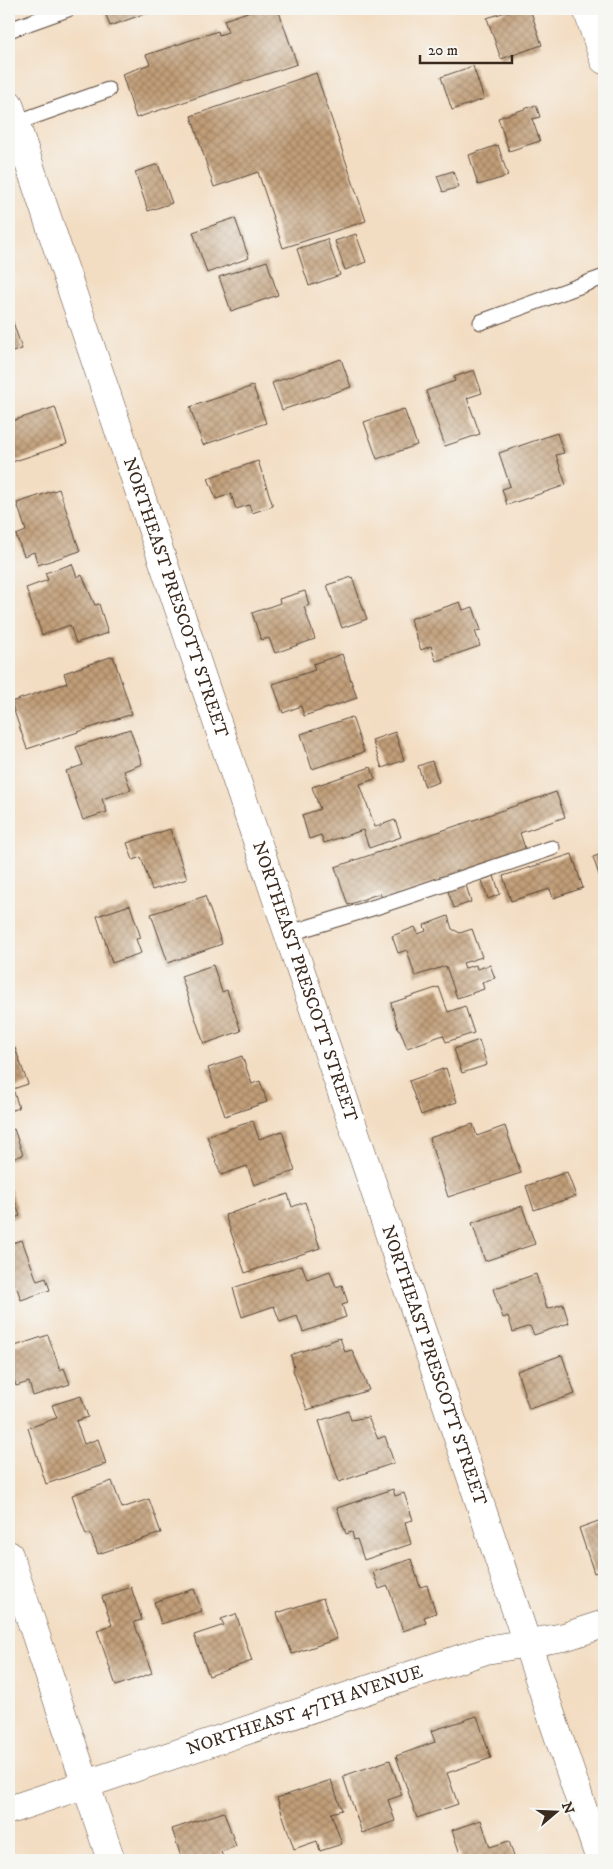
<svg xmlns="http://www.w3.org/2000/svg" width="613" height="1869" font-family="'IM FELL DW Pica',serif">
	<defs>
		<pattern id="building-cross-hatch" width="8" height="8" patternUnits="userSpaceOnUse" patternTransform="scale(1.25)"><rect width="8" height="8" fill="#c19e78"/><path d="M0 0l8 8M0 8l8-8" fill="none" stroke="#9e8162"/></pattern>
	</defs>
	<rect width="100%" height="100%" fill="#f6f6f2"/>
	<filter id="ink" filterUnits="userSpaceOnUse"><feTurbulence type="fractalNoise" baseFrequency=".02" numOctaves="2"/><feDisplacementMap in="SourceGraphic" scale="10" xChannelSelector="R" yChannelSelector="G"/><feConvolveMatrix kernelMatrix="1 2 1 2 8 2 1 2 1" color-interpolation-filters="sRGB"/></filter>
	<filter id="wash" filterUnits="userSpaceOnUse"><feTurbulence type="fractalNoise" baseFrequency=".0096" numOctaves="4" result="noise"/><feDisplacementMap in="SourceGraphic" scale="20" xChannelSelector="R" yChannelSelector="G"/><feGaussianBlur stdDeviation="1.12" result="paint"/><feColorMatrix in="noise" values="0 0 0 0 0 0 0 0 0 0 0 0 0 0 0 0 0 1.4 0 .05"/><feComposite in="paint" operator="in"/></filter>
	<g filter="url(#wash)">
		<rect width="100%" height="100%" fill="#f3ddc2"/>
		<g id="blocks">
			<!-- building -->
			<g fill="url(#building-cross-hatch)">
				<path d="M104 9H158L110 26Z"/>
				<path d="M256 9H278L297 64 136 118 122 74 150 64 146 55 218 31 219 35 228 32 224 20Z"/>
				<path d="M515 9H530L542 45 501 59 487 18Z"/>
				<path d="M473 66 484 99 452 110 441 77Z"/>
				<path d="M316 73 366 221 283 248 258 172 214 187 191 116Z"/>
				<path d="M536 105 540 117 532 119 540 141 509 151 498 118Z"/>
				<path d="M498 145 508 176 478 185 469 155Z"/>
				<path d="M158 164 172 203 148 211 135 172Z"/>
				<path d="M453 171 459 187 443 192 437 176Z"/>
				<path d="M235 218 249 258 207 273 193 232Z"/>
				<path d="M356 234 366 262 345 270 335 241Z"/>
				<path d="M327 239 340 275 309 286 297 249Z"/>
				<path d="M267 261 278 295 231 311 219 277Z"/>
				<path d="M11 316 22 349 9 353V317Z"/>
				<path d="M341 359 351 387 282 410 272 383Z"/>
				<path d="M474 370 482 393 467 398 480 434 445 446 426 391 455 381 454 377Z"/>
				<path d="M253 386 266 423 203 445 190 407Z"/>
				<path d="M55 407 67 444 9 463V422Z"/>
				<path d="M404 409 417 445 377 459 364 422Z"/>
				<path d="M557 433 564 453 556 455 566 485 507 505 502 489 510 486 499 453Z"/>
				<path d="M258 461 273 506 252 513 249 505 236 509 231 494 216 499 208 478Z"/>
				<path d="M59 489 80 551 38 565 34 552 24 556 16 535 26 531 17 503Z"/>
				<path d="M72 564 77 577 82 575 95 605 99 604 108 633 76 643 70 625 42 635 26 588 48 580 45 573Z"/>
				<path d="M352 577 367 619 342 628 327 585Z"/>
				<path d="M305 591 309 605 304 607 315 639 275 653 269 638 261 640 252 613 280 603 279 599Z"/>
				<path d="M460 602 463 610 473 607 481 630 475 631 480 646 436 661 431 646 421 650 410 619Z"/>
				<path d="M342 654 357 698 304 716 301 706 283 713 273 684 315 670 313 664Z"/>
				<path d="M113 656 132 714 27 749 11 702 67 683 64 673Z"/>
				<path d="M352 717 364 752 312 769 301 734Z"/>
				<path d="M130 729 142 764 124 771 131 790 102 799 107 812 83 820 66 771 83 765 76 747Z"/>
				<path d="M395 732 404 760 382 768 372 740Z"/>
				<path d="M432 761 439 782 425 787 418 766Z"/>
				<path d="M371 767 375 779 360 784 375 827 395 820 401 837 369 848 363 830 324 843 321 835 309 839 302 815 320 809 312 787Z"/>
				<path d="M556 792 565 817 520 833 526 851 383 900 380 893 348 905 335 867Z"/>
				<path d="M170 829 187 879 152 890 141 857 133 860 127 843Z"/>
				<path d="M604 853V880L601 881 593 857Z"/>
				<path d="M572 854 583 888 553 898 550 889 511 901 503 876Z"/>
				<path d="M494 876 500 894 488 899 482 880Z"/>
				<path d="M466 885 471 902 454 908 448 891Z"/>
				<path d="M205 896 222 944 168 963 151 914Z"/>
				<path d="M130 905 141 938 136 939 141 953 112 963 97 916Z"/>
				<path d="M448 916 452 929 460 933 472 929 482 957 463 963 465 968 476 965 477 969 490 965 495 978 482 982 484 989 457 998 446 966 415 976 407 950 398 953 392 936 415 927 418 934 426 931 424 925Z"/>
				<path d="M213 965 222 992 227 990 241 1031 204 1044 181 976Z"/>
				<path d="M439 987 448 1012 465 1006 474 1033 446 1042 443 1035 407 1048 400 1030 398 1029 391 1003Z"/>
				<path d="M479 1040 487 1065 462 1073 454 1049Z"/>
				<path d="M15 1048 28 1084 13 1089 19 1108 9 1111V1050Z"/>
				<path d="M242 1056 252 1084 260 1081 267 1102 225 1116 208 1068Z"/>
				<path d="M446 1068 457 1102 421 1115 409 1081Z"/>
				<path d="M253 1121 259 1139 282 1131 295 1171 254 1185 247 1166 221 1175 207 1136Z"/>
				<path d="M473 1124 477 1136 505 1126 521 1173 448 1197 429 1138Z"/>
				<path d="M14 1129 23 1155 9 1160V1131Z"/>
				<path d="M567 1172 576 1196 534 1210 526 1186Z"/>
				<path d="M9 1190H11L20 1216 9 1220Z"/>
				<path d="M288 1194 292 1207 305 1202 320 1248 245 1273 225 1215Z"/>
				<path d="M522 1206 535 1244 485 1261 472 1223Z"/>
				<path d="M22 1240 37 1281 46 1278 50 1290 21 1300 17 1288 9 1291V1244Z"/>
				<path d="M302 1265 307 1279 330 1271 336 1287 342 1285 348 1303 342 1305 346 1317 303 1332 297 1316 280 1322 274 1306 242 1317 233 1288Z"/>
				<path d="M536 1274 547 1309 563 1304 569 1323 534 1335 530 1326 513 1332 508 1316 503 1318 493 1289Z"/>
				<path d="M48 1335 60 1370 64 1368 70 1384 33 1396 29 1382 16 1386 9 1365V1348Z"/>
				<path d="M340 1338 345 1352 352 1350 369 1390 307 1410 293 1370 294 1368 291 1355Z"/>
				<path d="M562 1355 575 1394 529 1409 517 1371Z"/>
				<path d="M81 1396 88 1417 76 1421 84 1444 98 1439 106 1464 46 1484 28 1428 57 1418 52 1405Z"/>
				<path d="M348 1411 351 1420 368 1417 378 1439 385 1436 394 1463 339 1482 319 1421Z"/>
				<path d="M112 1481 122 1508 149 1499 161 1533 98 1554 90 1533 86 1535 72 1495Z"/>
				<path d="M393 1489 395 1496 404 1493 413 1520 405 1522 411 1544 364 1560 357 1539 354 1540 352 1532 346 1534 337 1508Z"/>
				<path d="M604 1519V1570L594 1573 579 1528Z"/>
				<path d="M411 1559 420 1587 427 1585 436 1613 424 1617 426 1623 403 1631 388 1586 379 1589 373 1572Z"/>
				<path d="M131 1587 142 1620 134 1622 152 1673 116 1686 97 1630 112 1625 102 1597Z"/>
				<path d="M194 1589 202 1611 161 1624 154 1602Z"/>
				<path d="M323 1598 337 1639 292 1654 277 1613Z"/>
				<path d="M236 1614 252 1661 209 1676 194 1635 224 1625 221 1619Z"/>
				<path d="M477 1716 491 1758 447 1773 458 1804 417 1818 396 1756 435 1742 431 1731Z"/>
				<path d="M390 1760 402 1795 388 1800 395 1821 362 1833 343 1776Z"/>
				<path d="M331 1780 342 1810 331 1813 342 1844 320 1851 317 1841 294 1849 277 1798Z"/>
				<path d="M224 1812 236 1846 221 1852 224 1860H182L172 1829Z"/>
				<path d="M481 1820 490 1847 509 1841 515 1860H462L452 1830Z"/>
			</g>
		</g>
	</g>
	<g filter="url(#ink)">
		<use href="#blocks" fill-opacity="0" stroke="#574537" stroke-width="1"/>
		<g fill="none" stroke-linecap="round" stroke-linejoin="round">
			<!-- service casing -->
			<g stroke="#574537" stroke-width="17">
				<g id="service">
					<path d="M9 30 68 9"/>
					<path d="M15 123 108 90"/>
					<path d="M481 322 604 277"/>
					<path d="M287 934 385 904 552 848"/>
				</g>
			</g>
			<!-- minor casing -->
			<g stroke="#574537" stroke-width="29">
				<g id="minor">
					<path d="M587 9 604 60"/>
					<path d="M9 1555 111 1860"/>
					<path id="s1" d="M9 1810 486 1650 564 1637 604 1624"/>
				</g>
			</g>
			<!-- tertiary casing -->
			<g stroke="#574537" stroke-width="29">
				<g id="tertiary">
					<path id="s2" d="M9 104 600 1860"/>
				</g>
			</g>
			<!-- service -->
			<use href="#service" stroke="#fff" stroke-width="15"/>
			<!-- minor -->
			<use href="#minor" stroke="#fff" stroke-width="28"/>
			<!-- tertiary -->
			<use href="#tertiary" stroke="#fff" stroke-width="28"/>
		</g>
	</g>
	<g text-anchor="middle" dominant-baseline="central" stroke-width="4" stroke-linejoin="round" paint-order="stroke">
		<!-- street labels -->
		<g font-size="18" fill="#3b2a1e" stroke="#f6f6f2">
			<text stroke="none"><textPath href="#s2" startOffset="521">NORTHEAST PRESCOTT STREET</textPath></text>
			<text stroke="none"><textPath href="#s2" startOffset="926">NORTHEAST PRESCOTT STREET</textPath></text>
			<text stroke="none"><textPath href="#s2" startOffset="1331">NORTHEAST PRESCOTT STREET</textPath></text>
			<text stroke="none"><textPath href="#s1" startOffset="312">NORTHEAST 47TH AVENUE</textPath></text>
		</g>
	</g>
	<!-- margin -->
	<rect width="613" height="1869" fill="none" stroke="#f6f6f2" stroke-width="30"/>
	<!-- north arrow -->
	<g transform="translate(556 1812) rotate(71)" stroke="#f6f6f2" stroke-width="4" paint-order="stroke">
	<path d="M0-4L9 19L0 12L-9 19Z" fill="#3b2a1e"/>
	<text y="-8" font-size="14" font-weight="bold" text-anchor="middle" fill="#3b2a1e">N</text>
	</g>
	<!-- scale -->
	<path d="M420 55v8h92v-8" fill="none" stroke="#3b2a1e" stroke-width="2.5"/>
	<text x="428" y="55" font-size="15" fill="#3b2a1e" stroke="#f6f6f2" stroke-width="4" paint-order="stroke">20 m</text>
</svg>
